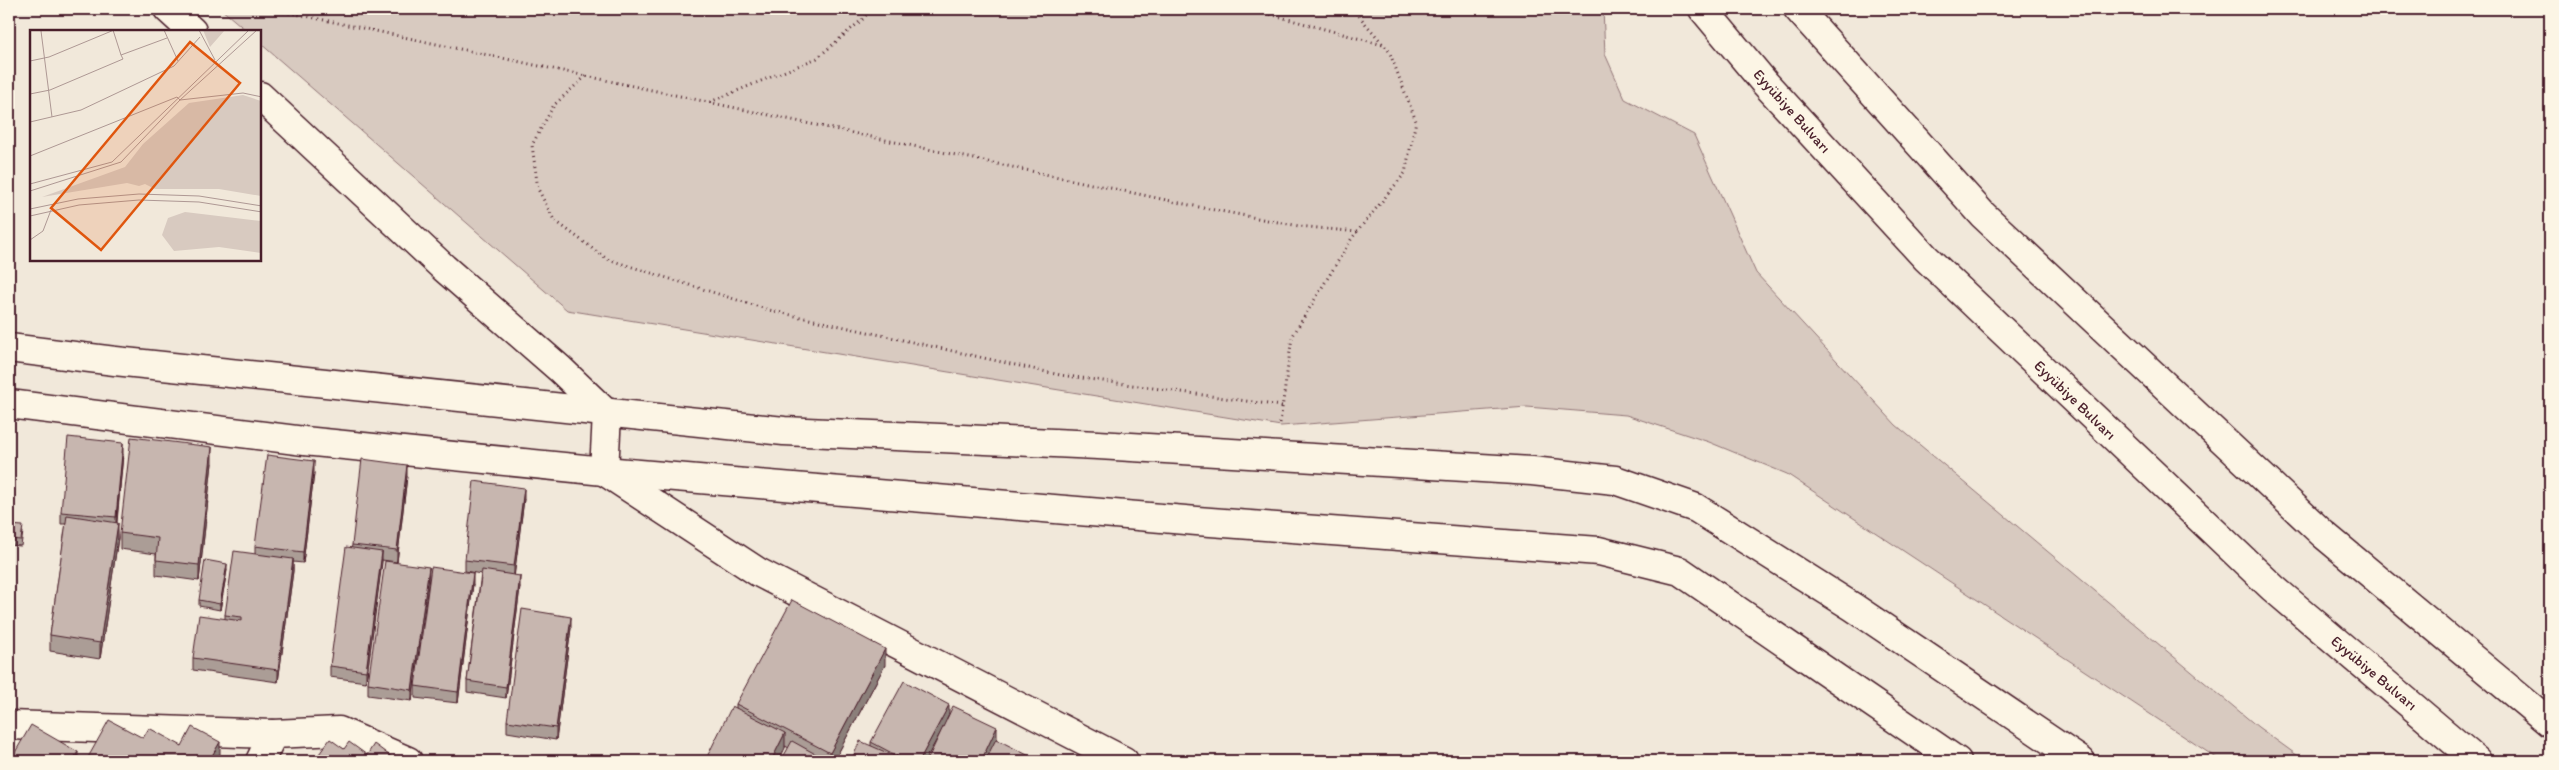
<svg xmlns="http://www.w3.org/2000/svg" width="2559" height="770" font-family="Itim,sans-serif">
	<rect width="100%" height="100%" fill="#f1e8da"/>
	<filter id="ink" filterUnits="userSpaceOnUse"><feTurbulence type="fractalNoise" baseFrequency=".02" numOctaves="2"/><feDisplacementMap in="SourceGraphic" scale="10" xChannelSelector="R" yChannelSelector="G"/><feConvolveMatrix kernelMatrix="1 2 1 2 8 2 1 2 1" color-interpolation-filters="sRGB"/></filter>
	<g filter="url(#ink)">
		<!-- green -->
		<path fill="#d8cac0" stroke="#917476" d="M221 9H1603L1605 54 1625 99 1694 135 1756 273 1896 425 2258 727 2305 761H2221L1787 474 1709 442 1626 415 1527 407 1281 426 567 310 260 43V31H247Z"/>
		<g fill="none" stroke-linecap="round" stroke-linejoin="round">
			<!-- street casing -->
			<g stroke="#4a1f2b" stroke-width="31">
				<g id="street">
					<path d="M168 9 192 31"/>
					<path d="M260 96 444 268 560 369 607 414 604 471 758 572 1124 761"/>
					<path d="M9 725 273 734 339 731 408 761"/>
					<path d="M260 761 273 734"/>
				</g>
			</g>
			<!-- secondary casing -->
			<g stroke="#4a1f2b" stroke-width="31">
				<g id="secondary">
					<path d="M9 348 115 361 784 431 1098 445 1532 471 1615 480 1696 508 1853 607 2081 761"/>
					<path d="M9 404 304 441 604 471 1197 521 1599 551 1680 571 1957 761"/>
				</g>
			</g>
			<!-- highway casing -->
			<g stroke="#4a1f2b" stroke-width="31">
				<g id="highway">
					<path d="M1703 9 1764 82 1926 258 2273 588 2477 761"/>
					<path d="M1798 9 1983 215 2323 534 2550 723"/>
				</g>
			</g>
			<!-- path -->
			<g stroke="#4a1f2b" stroke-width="3" stroke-dasharray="1 4" stroke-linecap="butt">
				<path d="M264 9 296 14 1199 207 1299 226 1357 232"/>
				<path d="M1251 9 1383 45"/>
				<path d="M586 76 554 105 532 145 538 189 554 220 607 259 769 310 1060 375 1282 406"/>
				<path d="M710 102 817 58 863 19 871 9"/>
				<path d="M1280 423 1292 337 1352 238 1405 173 1416 121 1389 51 1353 9"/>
			</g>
			<!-- street -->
			<use href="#street" stroke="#fcf5e5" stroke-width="28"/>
			<!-- secondary -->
			<use href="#secondary" stroke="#fcf5e5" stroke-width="28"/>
			<!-- highway -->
			<use href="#highway" stroke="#fcf5e5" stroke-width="28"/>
		</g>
		<!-- wall -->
		<g fill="#ab9d96" stroke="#4a1f2b">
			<path d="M123 454 117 522 118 538 100 659 50 651V635L66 524H61V512Z"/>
			<path d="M212 463 199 581 156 575V554L120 549V533Z"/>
			<path d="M314 473 303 563 293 562V571L278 682 193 670V658L225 619V615L255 554V546Z"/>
			<path d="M407 476 397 562 382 560 366 682 330 677V666L352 545Z"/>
			<path d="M524 499 514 575 520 587 506 698 467 692V681L481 574 465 571V560Z"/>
			<path d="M9 525 23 532 21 546 9 545Z"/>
			<path d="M429 567 412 701 368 695V683Z"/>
			<path d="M227 570 220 610 199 606V600Z"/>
			<path d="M473 584 458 703 415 698V686Z"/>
			<path d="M571 628 556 740 507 732V721Z"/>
			<path d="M885 665 834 761H781L789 748 785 746V748L736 708V704Z"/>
			<path d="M949 715 997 738 944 726 925 761H851L871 746V742Z"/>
		</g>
		<!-- shaded-wall -->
		<g fill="#8b7f7a" stroke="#4a1f2b">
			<path d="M123 443V454L116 529V517Z"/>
			<path d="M212 447V463L199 581V565Z"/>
			<path d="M314 461V473L303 563V552Z"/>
			<path d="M407 465V476L397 562V550Z"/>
			<path d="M524 488V499L514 578V566Z"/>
			<path d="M118 523V538L100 659V643Z"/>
			<path d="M382 552V563L366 682V671Z"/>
			<path d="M293 559V571L278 682V670Z"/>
			<path d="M227 564V570L220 610V604Z"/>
			<path d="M429 567V578L412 701V690Z"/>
			<path d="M473 573V584L458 703V692Z"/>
			<path d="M520 576V587L506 698V687Z"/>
			<path d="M571 617V628L556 740V728Z"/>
			<path d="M885 649V665L834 761H830V753Z"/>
			<path d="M949 705V717L925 761H919Z"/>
			<path d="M997 727V738L986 761H981Z"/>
			<path d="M785 733V748L779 761H771Z"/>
			<path d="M220 742V758L218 761H209Z"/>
			<path d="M78 752V761H72Z"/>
		</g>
		<!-- building -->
		<g fill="#c7b6af" stroke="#4a1f2b">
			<path d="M68 437 123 443 116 517 61 512Z"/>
			<path d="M131 437 212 447 199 565 156 560 158 538 120 533Z"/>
			<path d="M267 455 314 461 303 552 255 546Z"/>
			<path d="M362 459 407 465 397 550 352 545Z"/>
			<path d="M474 481 524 488 514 566 465 560Z"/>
			<path d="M67 515 118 523 100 643 50 635Z"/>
			<path d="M9 525 23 526 21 540 9 539Z"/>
			<path d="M346 547 382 552 366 671 330 666Z"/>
			<path d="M234 551 293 559 278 670 193 658 199 615 242 621V617L225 615Z"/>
			<path d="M205 560 227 564 220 604 199 600Z"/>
			<path d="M385 561 429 567 412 690 368 683Z"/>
			<path d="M431 567 473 573 458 692 415 686Z"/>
			<path d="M482 570 520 576 506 687 467 681Z"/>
			<path d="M792 600 885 649 830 753 736 704Z"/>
			<path d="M522 609 571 617 556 728 507 721Z"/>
			<path d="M904 681 949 705 919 761H907L871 742Z"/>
			<path d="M732 706 785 733 771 761H705Z"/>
			<path d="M953 706 997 727 981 761H927Z"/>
			<path d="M109 720 143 738 149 728 182 746 192 727 220 742 209 761H86Z"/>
			<path d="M31 725 78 752 72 761H10Z"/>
			<path d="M330 739 344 749 349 742 367 755 374 744 397 761H314Z"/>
			<path d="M996 739 1039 761H985Z"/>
			<path d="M792 741 828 761H781Z"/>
			<path d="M860 741 906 761H851Z"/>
		</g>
	</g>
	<g text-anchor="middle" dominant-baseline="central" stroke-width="4" stroke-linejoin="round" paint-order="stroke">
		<!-- street labels -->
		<g font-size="15" fill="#4a1f2b" stroke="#fcf5e5">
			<text transform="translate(1792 111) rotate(48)">Eyyübiye Bulvarı</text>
			<text transform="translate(2075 400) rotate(44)">Eyyübiye Bulvarı</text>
			<text transform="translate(2374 673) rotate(40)">Eyyübiye Bulvarı</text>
		</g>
	</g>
	<!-- overview -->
	<g transform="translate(30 30)">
		<rect width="231" height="231" fill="#f1e8da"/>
		<path d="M173 0H195L180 17ZM213 65 231 71V166L189 159H125L115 154 109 156 97 153 12 167 95 137 113 114 159 73ZM155 182 231 191V223L189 217 144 221 132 205 138 188Z" fill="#d8cac0"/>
		<path fill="none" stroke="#ae9894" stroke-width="1" d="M83 0 91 25M134 0 148 31M169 0 185 30M11 1 22 87M0 31 19 27 84 0M0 64 20 60 93 29 91 25 137 8M0 92 51 80 144 36 170 7M0 126 147 67 150 70 213 63 232 67M0 154 82 132 219 0M0 161 91 132 150 70 227 0M0 179 48 169 109 164 169 166 232 176M0 186 49 175 109 170 169 172 232 182M0 210 13 201 21 180"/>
		<path fill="#e0560e" fill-opacity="0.15" stroke="#e0560e" stroke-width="2.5" d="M160 12 210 53 71 220 21 178Z"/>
		<rect width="231" height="231" fill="none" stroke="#4a1f2b" stroke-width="2.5"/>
	</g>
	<!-- margin -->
	<rect width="2559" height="770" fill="none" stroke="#fcf5e5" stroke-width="30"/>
	<rect x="15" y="15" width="2529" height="740" fill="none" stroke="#4a1f2b" stroke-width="2" filter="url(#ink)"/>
</svg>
